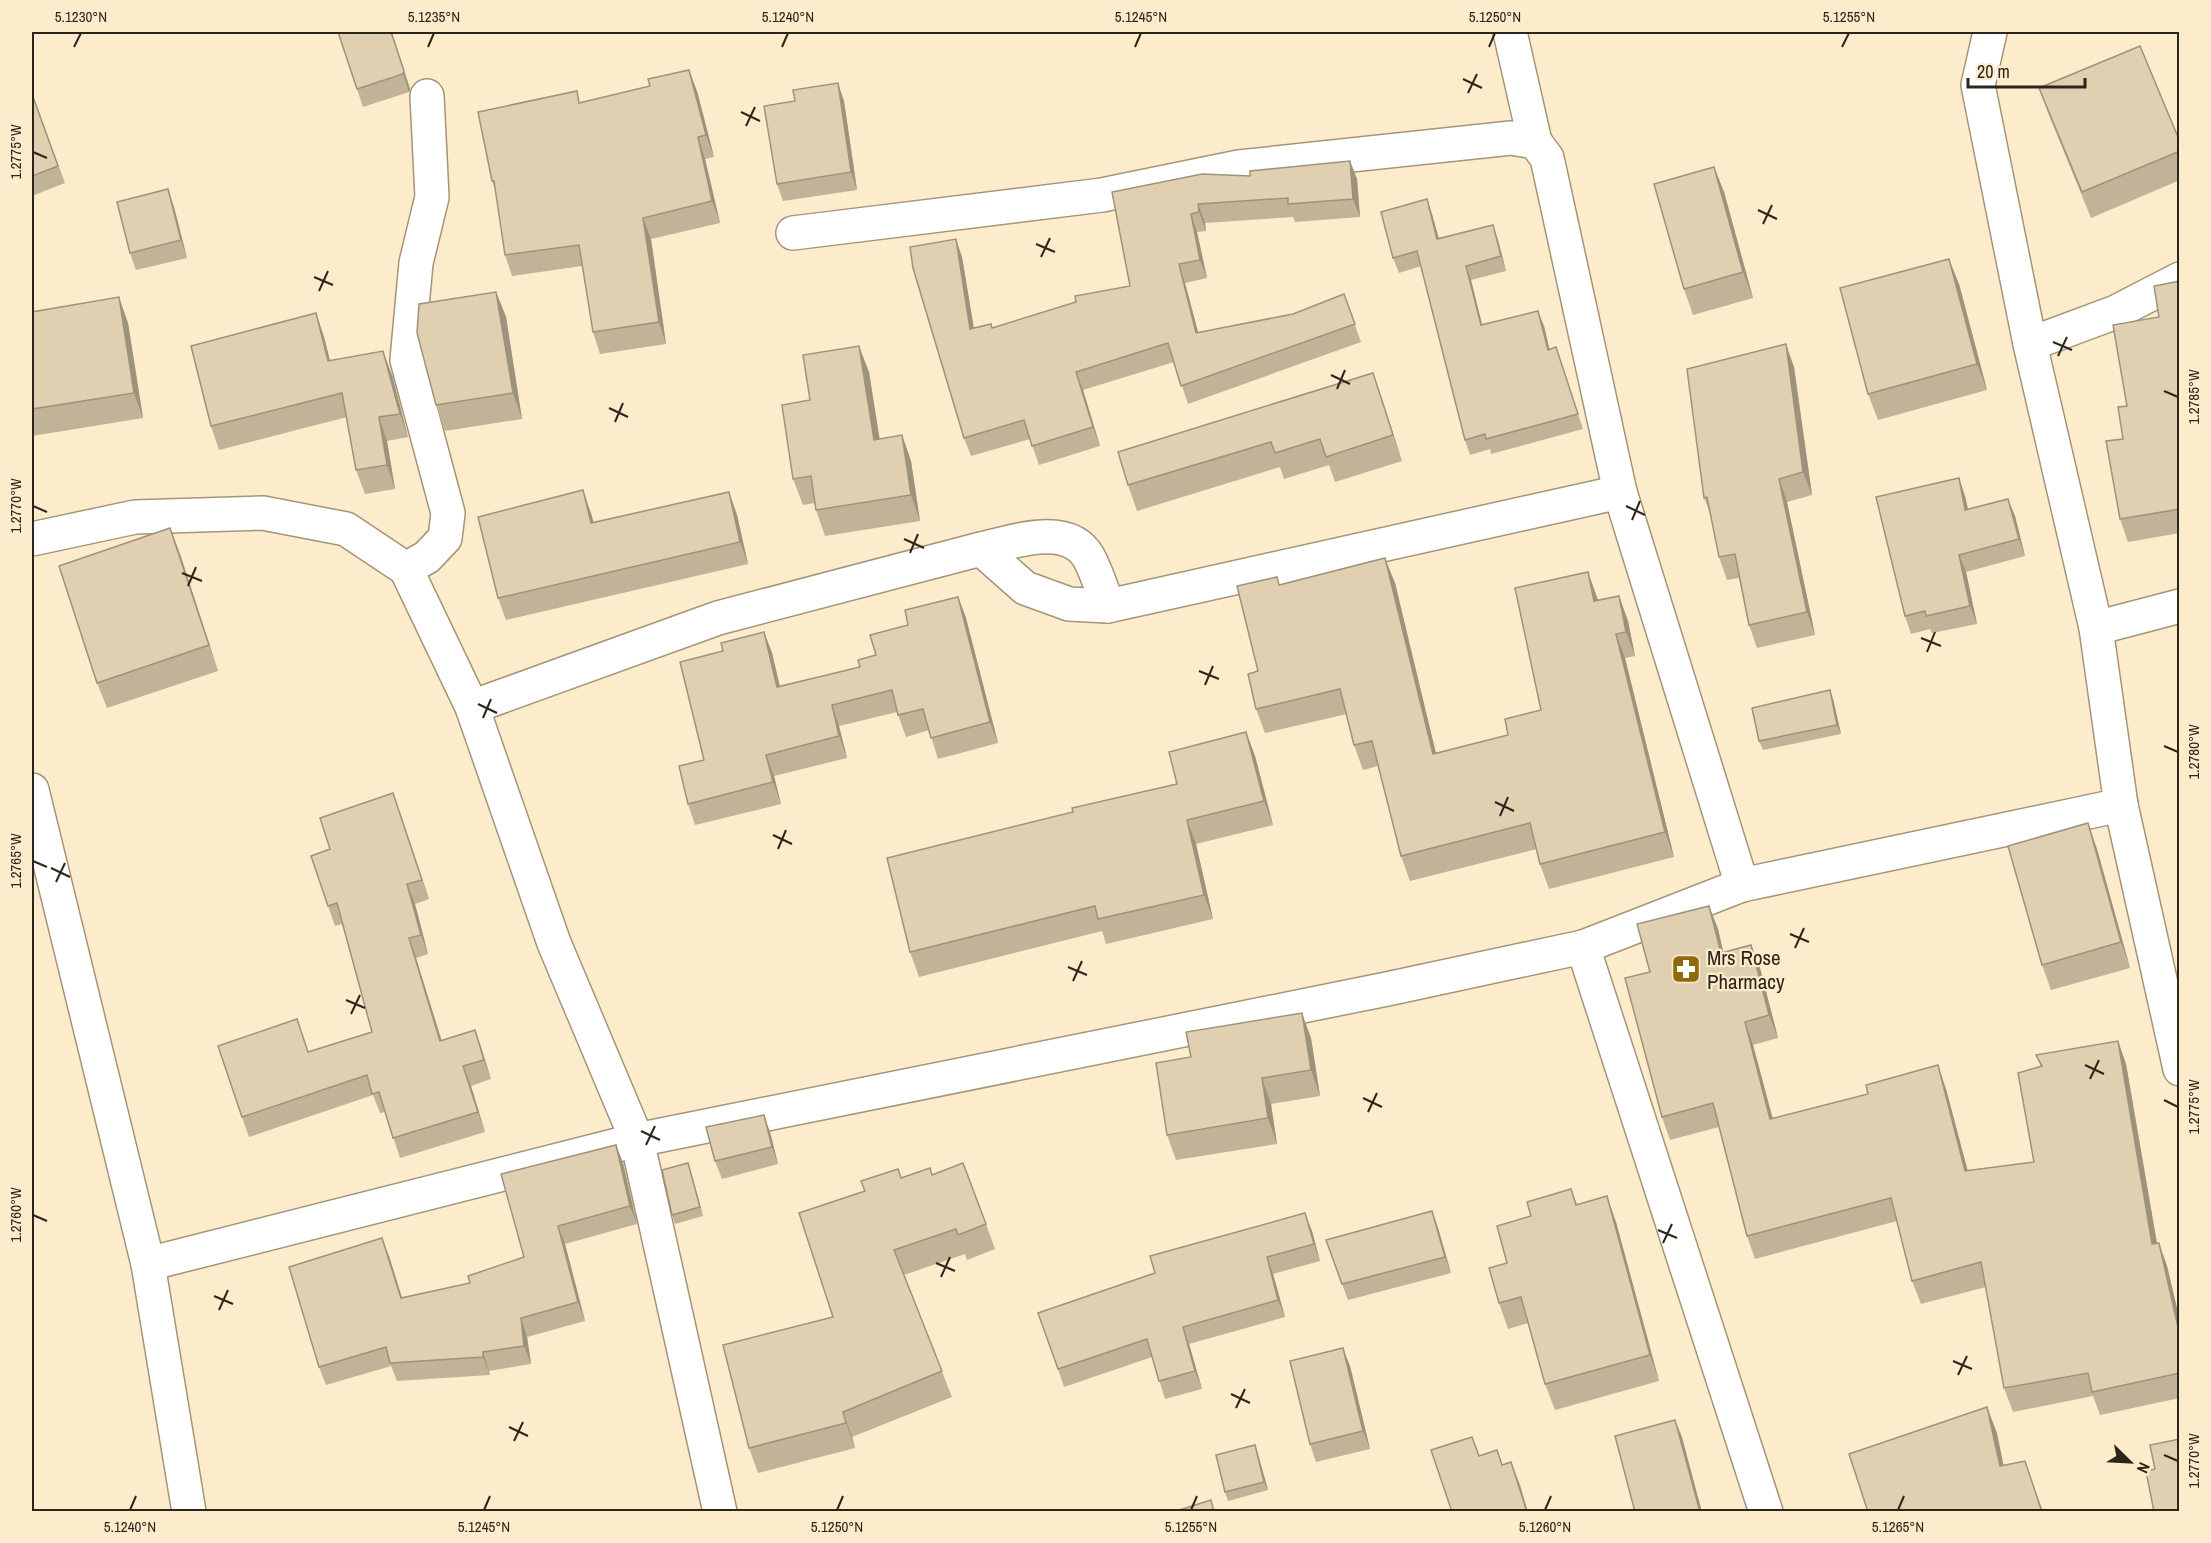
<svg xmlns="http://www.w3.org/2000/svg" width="2211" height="1543" font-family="'Archivo Narrow',sans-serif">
	<rect width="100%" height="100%" fill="#fdeccc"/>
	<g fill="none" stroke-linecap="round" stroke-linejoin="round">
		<!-- minor casing -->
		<g stroke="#a59578" stroke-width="36">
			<g id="minor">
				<path d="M1510 32 1535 142"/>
				<path d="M1990 32 1978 85 2030 344 2096 628 2121 805 2180 1069"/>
				<path d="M793 233 1102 195 1239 167 1511 138 1535 142 1547 158 1620 492"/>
				<path d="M2030 344 2116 312 2180 279"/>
				<path d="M32 539 135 517 263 513 346 529 406 569 472 707 554 943 637 1140 720 1512"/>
				<path d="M981 549C1012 542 1069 521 1089 558 1097 573 1102 590 1108 606"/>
				<path d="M406 569 427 557 445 538 448 513 407 360 416 263 432 197 427 96"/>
				<path d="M2096 628 2180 606"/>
				<path d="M472 707 718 618 981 549 1025 588 1069 604 1108 606 1620 492 1742 885"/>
				<path d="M32 790 148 1264 189 1512"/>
				<path d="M1583 947 1766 1512"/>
				<path d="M148 1264 637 1140 1387 989 1583 947 1742 885 2121 805"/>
			</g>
		</g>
		<!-- minor -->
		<use href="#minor" stroke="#fff" stroke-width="33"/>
	</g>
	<!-- wall -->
	<g fill="#c1b398">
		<path d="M338 32H392L410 89 409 92 363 107Z"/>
		<path d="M1761 32H1775L1761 33Z"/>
		<path d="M2039 88 2180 142V180L2091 218 2048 113Z"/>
		<path d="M697 91 714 157 705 159 720 223 651 239 666 344 600 354 593 332 582 266 512 276 505 255 496 192 492 181 581 103Z"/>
		<path d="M32 94 65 183 32 196Z"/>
		<path d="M844 101 857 190 783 201 777 184Z"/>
		<path d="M1350 161 1357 179 1360 217 1295 222 1293 217 1205 223 1206 231 1197 232 1207 278 1185 283 1198 332 1293 314 1344 294 1361 342 1188 404 1174 362 1083 390 1100 446 1039 465 1030 439 971 456 964 438 962 257 974 328H992L1130 286 1112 192 1250 176Z"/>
		<path d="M1714 167 1724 192 1753 298 1693 315 1684 289Z"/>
		<path d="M174 207 187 258 136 270 130 253Z"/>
		<path d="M1432 214 1439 239 1498 240 1506 271 1471 280 1482 325 1544 326 1549 349 1556 347 1583 429 1491 454 1490 449 1470 455 1465 440 1421 266 1399 273 1393 258Z"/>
		<path d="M2180 281V533L2128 542 2120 519 2123 439 2127 406 2159 317Z"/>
		<path d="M1959 284 1987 390 1878 420 1868 394Z"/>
		<path d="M496 292 506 317 522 419 445 431 436 405Z"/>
		<path d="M32 312 128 323 143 418 32 436Z"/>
		<path d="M316 313 324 337 330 361 392 375 408 437 387 441 395 489 365 494 356 470 347 417 219 450 211 426Z"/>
		<path d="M1794 367 1812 495 1787 502 1815 635 1757 648 1749 625 1739 578 1727 580 1719 557 1710 513 1704 498Z"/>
		<path d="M869 372 879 439 902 435 911 461 920 521 825 536 816 510 815 503 803 505 793 479 810 400Z"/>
		<path d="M1382 399 1402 461 1335 482 1329 465 1284 479 1280 467 1137 511 1128 485Z"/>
		<path d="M729 492 737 515 748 564 506 620 498 598 591 513 594 523Z"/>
		<path d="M1965 496 1968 509 2015 516 2025 556 1966 572 1977 624 1932 633 1930 629 1911 634 1905 616Z"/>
		<path d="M180 554 218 671 107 708 97 683Z"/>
		<path d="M1277 577 1279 584 1395 583 1436 753 1508 735 1541 710 1597 597 1598 600 1619 596 1628 621 1635 656 1625 658 1674 857 1549 889 1540 864 1537 849 1410 881 1401 856 1378 766 1363 770 1354 745 1347 714 1265 733 1256 709 1258 671Z"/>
		<path d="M958 597 966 618 998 743 938 759 929 730 906 737 897 712 839 726 847 758 774 776 781 804 695 825 688 804 704 760 723 651 764 632 772 653 780 687 860 667 876 655 908 625Z"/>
		<path d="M1833 699 1841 734 1763 750 1759 741Z"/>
		<path d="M1246 732 1255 756 1273 825 1196 844 1213 919 1106 944 1102 931 919 977 910 952 1073 812 1177 784Z"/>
		<path d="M393 793 429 899 415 904 428 954 416 958 441 1041 475 1030 491 1079 471 1086 485 1132 400 1158 385 1112 380 1113 373 1095 249 1137 242 1117 309 1052 372 1032 342 924 335 926 328 906 330 849Z"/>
		<path d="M2097 849 2130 968 2051 990 2042 965Z"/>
		<path d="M1709 906 1718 929 1723 952 1751 945 1760 968 1778 1038 1753 1045 1773 1119 1946 1089 1967 1170 2034 1162 2041 1067 2036 1055 2118 1041 2126 1064 2157 1243 2167 1266 2180 1321V1398L2100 1415 2093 1396 2013 1412 2004 1388 1986 1287 1921 1304 1912 1281 1897 1221 1755 1259 1747 1236 1719 1127 1670 1140 1662 1117 1650 972Z"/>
		<path d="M1311 1038 1320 1096 1271 1104 1277 1144 1176 1160 1167 1135Z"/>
		<path d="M770 1132 778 1164 722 1179 715 1161Z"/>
		<path d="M616 1145 623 1163 637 1224 565 1244 585 1321 527 1337 531 1364 489 1371 490 1375 397 1381 391 1366 326 1385 319 1367 389 1256 402 1298 470 1283 524 1257Z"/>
		<path d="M688 1163 703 1216 675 1224 672 1215Z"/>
		<path d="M932 1175 986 1224 995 1249 967 1260 965 1254 904 1275 952 1397 852 1437 855 1448 758 1473 749 1448 833 1317 901 1178Z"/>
		<path d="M1571 1189 1577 1204 1616 1222 1659 1381 1555 1410 1545 1384 1528 1323 1508 1329 1499 1303 1507 1263 1531 1216Z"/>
		<path d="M1432 1211 1438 1228 1451 1273 1348 1300 1326 1240Z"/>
		<path d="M1312 1231 1320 1261 1273 1274 1285 1317 1189 1344 1202 1389 1165 1399 1152 1357 1064 1387 1058 1369Z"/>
		<path d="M1350 1366 1370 1449 1316 1462 1310 1444Z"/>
		<path d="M1255 1445 1268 1490 1228 1501 1225 1492Z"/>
	</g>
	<!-- shaded-wall -->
	<g fill="#9d927c">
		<path d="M391 32 410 89 409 92 403 74Z"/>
		<path d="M689 70 697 91 714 157 706 135Z"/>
		<path d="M838 83 844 101 857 190 851 172Z"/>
		<path d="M698 137 705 159 720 223 712 201Z"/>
		<path d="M1350 161 1357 179 1360 217 1353 199Z"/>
		<path d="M1714 167 1724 192 1753 298 1743 272Z"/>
		<path d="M168 189 174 207 187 258 181 240Z"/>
		<path d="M1427 199 1432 214 1443 254 1437 239Z"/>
		<path d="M1198 204 1205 223 1206 231 1199 212Z"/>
		<path d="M1191 214 1197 232 1207 278 1200 260Z"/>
		<path d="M643 218 651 239 666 344 659 322Z"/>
		<path d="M1493 225 1498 240 1506 271 1501 256Z"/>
		<path d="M956 239 962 257 977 348 970 329Z"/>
		<path d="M1949 259 1959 284 1987 390 1977 364Z"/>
		<path d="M1179 264 1185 283 1203 351 1196 333Z"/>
		<path d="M1466 266 1471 280 1486 340 1481 325Z"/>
		<path d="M496 292 506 317 522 419 513 393Z"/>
		<path d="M119 297 128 323 143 418 134 393Z"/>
		<path d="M1538 311 1544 326 1553 364 1548 350Z"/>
		<path d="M316 313 324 337 336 385 328 361Z"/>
		<path d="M1786 344 1794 367 1812 495 1803 472Z"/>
		<path d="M859 346 869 372 884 466 874 440Z"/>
		<path d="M383 351 392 375 408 437 400 414Z"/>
		<path d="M1076 372 1083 390 1100 446 1093 427Z"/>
		<path d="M1373 373 1382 399 1402 461 1393 435Z"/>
		<path d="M379 417 387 441 395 489 387 465Z"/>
		<path d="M902 435 911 461 920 521 911 495Z"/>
		<path d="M1959 478 1965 496 1972 527 1965 510Z"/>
		<path d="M1779 479 1787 502 1815 635 1807 612Z"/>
		<path d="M583 490 591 513 599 546 591 523Z"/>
		<path d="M729 492 737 515 748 564 740 542Z"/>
		<path d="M2008 499 2015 516 2025 556 2019 539Z"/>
		<path d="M170 528 180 554 218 671 209 645Z"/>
		<path d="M1959 555 1966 572 1977 624 1970 606Z"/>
		<path d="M1385 558 1395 583 1442 779 1433 754Z"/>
		<path d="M1588 572 1597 597 1603 626 1594 601Z"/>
		<path d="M1619 596 1628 621 1635 656 1626 632Z"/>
		<path d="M958 597 966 618 998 743 990 722Z"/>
		<path d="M764 632 772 653 785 709 777 687Z"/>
		<path d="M1616 634 1625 658 1674 857 1665 832Z"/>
		<path d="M1830 690 1833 699 1841 734 1837 725Z"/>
		<path d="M832 705 839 726 847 758 839 736Z"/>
		<path d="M1246 732 1255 756 1273 825 1264 801Z"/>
		<path d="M766 755 774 776 781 804 773 782Z"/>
		<path d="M393 793 400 813 429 899 422 880Z"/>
		<path d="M1187 820 1196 844 1213 919 1204 895Z"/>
		<path d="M2088 823 2097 849 2130 968 2121 942Z"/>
		<path d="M407 884 415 904 428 954 421 935Z"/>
		<path d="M1709 906 1718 929 1729 976 1721 953Z"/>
		<path d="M409 938 416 958 448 1061 440 1041Z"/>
		<path d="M1751 945 1760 968 1778 1038 1769 1015Z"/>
		<path d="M1302 1013 1311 1038 1320 1096 1311 1070Z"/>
		<path d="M1745 1022 1753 1045 1779 1143 1770 1119Z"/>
		<path d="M475 1030 482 1050 491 1079 484 1060Z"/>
		<path d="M2118 1041 2126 1064 2161 1267 2152 1244Z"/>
		<path d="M1938 1065 1946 1089 1974 1194 1965 1171Z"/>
		<path d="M463 1066 471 1086 485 1132 478 1112Z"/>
		<path d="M1262 1078 1271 1104 1277 1144 1268 1118Z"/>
		<path d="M764 1115 770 1132 778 1164 772 1147Z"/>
		<path d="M616 1145 623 1163 637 1224 630 1206Z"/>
		<path d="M688 1163 691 1172 703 1216 700 1207Z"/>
		<path d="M1607 1196 1616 1222 1659 1381 1650 1355Z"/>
		<path d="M1432 1211 1438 1228 1451 1273 1445 1257Z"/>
		<path d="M1305 1213 1312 1231 1320 1261 1314 1244Z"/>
		<path d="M558 1226 565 1244 585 1321 578 1302Z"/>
		<path d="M382 1238 389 1256 408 1317 401 1298Z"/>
		<path d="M2159 1243 2167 1266 2180 1321V1336Z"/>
		<path d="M1267 1257 1273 1274 1285 1317 1278 1300Z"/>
		<path d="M521 1318 527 1337 531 1364 524 1346Z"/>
		<path d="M1183 1327 1189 1344 1202 1389 1195 1371Z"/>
		<path d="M1343 1348 1350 1366 1370 1449 1363 1431Z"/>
		<path d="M483 1352 489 1371 490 1375 483 1357Z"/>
		<path d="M1987 1407 1997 1433 2009 1492 2000 1466Z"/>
		<path d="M843 1412 852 1437 855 1448 846 1423Z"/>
		<path d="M1675 1420 1682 1437 1702 1512H1700Z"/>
		<path d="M1255 1445 1258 1454 1268 1490 1264 1482Z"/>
		<path d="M2025 1461 2034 1487 2043 1512H2042Z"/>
		<path d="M1511 1462 1520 1485 1528 1512H1527Z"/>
	</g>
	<!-- building -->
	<g fill="#e0d0b1" stroke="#9d927c" stroke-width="1.5">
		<path d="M338 32H391L404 71 403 74 357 89Z"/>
		<path d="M2140 46 2180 142V151L2082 192 2039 88Z"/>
		<path d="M689 70 706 135 698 137 712 201 643 218 659 322 593 332 579 245 505 255 494 181H492L478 112 577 91 579 103 650 86 648 79Z"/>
		<path d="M838 83 851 172 777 184 764 106 795 101 793 90Z"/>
		<path d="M32 94 58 166 32 176Z"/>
		<path d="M1350 161 1353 199 1288 204V198L1198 204 1199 212 1191 214 1200 260 1179 264 1196 333 1293 314 1344 294 1355 324 1181 386 1168 343 1076 372 1093 427 1032 446 1024 420 964 438 913 268 910 247 956 239 970 329 991 324 992 328 1076 302 1075 296 1130 286 1112 192 1202 174 1250 176V171Z"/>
		<path d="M1714 167 1743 272 1684 289 1654 184Z"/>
		<path d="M168 189 181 240 130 253 117 202Z"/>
		<path d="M1427 199 1437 239 1493 225 1501 256 1466 266 1481 325 1538 311 1548 350 1556 347 1578 414 1486 439 1485 434 1465 440 1417 251 1393 258 1381 212Z"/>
		<path d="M1949 259 1977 364 1868 394 1840 288Z"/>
		<path d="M2180 281V509L2120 519 2106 441 2123 439 2118 407 2127 406 2113 325 2159 317 2154 286Z"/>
		<path d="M496 292 513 393 436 405 417 333 419 304Z"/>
		<path d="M119 297 134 393 32 409V312Z"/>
		<path d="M316 313 328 361 383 351 400 414 379 417 387 465 356 470 342 393 211 426 191 346Z"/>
		<path d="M1786 344 1803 472 1779 479 1807 612 1749 625 1735 554 1719 557 1707 497 1704 498 1687 369Z"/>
		<path d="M859 346 874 440 902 435 911 495 816 510 811 476 793 479 782 405 810 400 803 355Z"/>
		<path d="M1373 373 1393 435 1326 457 1320 439 1275 453 1271 442 1128 485 1118 452Z"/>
		<path d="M1959 478 1965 510 2008 499 2019 539 1959 555 1970 606 1926 616 1925 611 1905 616 1876 497Z"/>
		<path d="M583 490 591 523 729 492 740 542 498 598 478 517Z"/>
		<path d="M170 528 209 645 97 683 59 566Z"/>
		<path d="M1385 558 1433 754 1508 735 1505 719 1541 710 1515 588 1588 572 1594 601 1619 596 1626 632 1616 634 1665 832 1540 864 1530 823 1401 856 1372 741 1354 745 1340 689 1256 709 1248 674 1258 671 1237 586 1277 577 1279 585Z"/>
		<path d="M958 597 990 722 931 738 923 709 898 715 892 690 832 705 839 736 766 755 773 782 688 804 679 766 704 760 680 662 723 651 721 643 764 632 777 687 860 667 858 660 876 655 870 635 908 625 905 610Z"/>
		<path d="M1830 690 1837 725 1759 741 1752 708Z"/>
		<path d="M1246 732 1264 801 1187 820 1204 895 1098 919 1095 906 910 952 887 858 1073 812 1072 808 1177 784 1169 752Z"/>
		<path d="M393 793 422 880 407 884 421 935 409 938 440 1041 475 1030 484 1060 463 1066 478 1112 393 1138 379 1092 372 1094 367 1075 242 1117 218 1046 297 1019 308 1052 372 1032 337 903 328 906 311 856 330 849 320 818Z"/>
		<path d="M2088 823 2121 942 2042 965 2008 846Z"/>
		<path d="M1709 906 1721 953 1751 945 1769 1015 1745 1022 1770 1119 1868 1094 1866 1085 1938 1065 1965 1171 2034 1162 2018 1073 2042 1066 2036 1055 2118 1041 2152 1244 2159 1243 2180 1336V1373L2092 1392 2088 1373 2004 1388 1981 1262 1912 1281 1891 1198 1747 1236 1713 1103 1662 1117 1625 978 1650 972 1637 924Z"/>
		<path d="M1302 1013 1311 1070 1262 1078 1268 1118 1167 1135 1156 1063 1191 1057 1186 1032Z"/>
		<path d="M764 1115 772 1147 715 1161 706 1127Z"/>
		<path d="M616 1145 630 1206 558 1226 578 1302 521 1318 524 1346 483 1352V1357L390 1363 386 1347 319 1367 289 1267 382 1238 401 1298 470 1283 468 1276 524 1257 501 1174Z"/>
		<path d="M688 1163 700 1207 672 1215 662 1170Z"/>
		<path d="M963 1163 986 1224 958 1235 956 1229 894 1250 942 1371 843 1412 846 1423 749 1448 723 1345 833 1317 799 1213 865 1191 861 1181 898 1169 901 1178 930 1168 932 1175Z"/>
		<path d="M1571 1189 1576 1205 1607 1196 1650 1355 1545 1384 1521 1297 1499 1303 1489 1268 1507 1263 1497 1226 1531 1216 1527 1202Z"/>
		<path d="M1432 1211 1445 1257 1342 1284 1326 1240Z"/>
		<path d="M1305 1213 1314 1244 1267 1257 1278 1300 1183 1327 1195 1371 1159 1381 1147 1339 1058 1369 1038 1313 1155 1273 1150 1256Z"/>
		<path d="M1343 1348 1363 1431 1310 1444 1290 1361Z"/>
		<path d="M1987 1407 2000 1466 2025 1461 2042 1512H1868L1849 1454Z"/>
		<path d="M1675 1420 1700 1512H1635L1615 1436Z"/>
		<path d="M1472 1437 1479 1456 1497 1450 1502 1465 1511 1462 1527 1512H1452L1431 1450Z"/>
		<path d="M2180 1439V1512H2154L2146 1471 2155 1469 2150 1445Z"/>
		<path d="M1255 1445 1264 1482 1225 1492 1216 1455Z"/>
		<path d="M1211 1500 1214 1512H1173Z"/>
	</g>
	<!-- ticks -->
	<path fill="none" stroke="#2c251a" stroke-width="2" d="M74 47 81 33M428 47 434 33M782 47 788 33M1135 47 1141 33M1489 47 1495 33M1842 47 1849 33M1463 79 1482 88M1468 93 1477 74M741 112 760 121M746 126 755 107M33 152 47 158M1758 210 1777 219M1763 224 1772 205M1036 244 1055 252M1041 257 1050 238M314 277 333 285M319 291 328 271M2053 342 2072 350M2058 356 2067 337M1331 375 1350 384M1337 389 1345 370M2164 391 2178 397M609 408 628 417M615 422 623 403M33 506 47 512M1626 506 1645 515M1632 520 1640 501M904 539 924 548M910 553 918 534M182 573 202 581M188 586 196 567M1921 638 1941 646M1927 652 1935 632M1199 671 1219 679M1205 685 1213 666M478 704 497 713M483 718 491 699M2164 746 2178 752M1495 802 1514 811M1500 816 1508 797M773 835 792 844M778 849 786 830M33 861 47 867M51 868 70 877M56 882 65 863M1790 934 1809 942M1795 948 1804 928M1068 967 1087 975M1073 981 1082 961M346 1000 365 1008M351 1014 360 995M2085 1065 2104 1074M2090 1079 2099 1060M1363 1098 1382 1107M2164 1100 2178 1107M1368 1112 1377 1093M641 1131 660 1140M646 1145 655 1126M33 1215 47 1221M1658 1230 1677 1238M1663 1243 1672 1224M936 1263 955 1271M941 1277 950 1257M214 1296 233 1304M219 1310 228 1290M1953 1361 1972 1369M1958 1375 1967 1356M1231 1394 1250 1403M1236 1408 1245 1389M509 1427 528 1436M514 1441 523 1422M2164 1455 2178 1461M130 1510 136 1496M484 1510 490 1496M837 1510 843 1496M1191 1510 1197 1496M1545 1510 1551 1496M1898 1510 1904 1496"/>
	<!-- icons -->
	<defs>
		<g id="pharmacy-square" transform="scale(1.5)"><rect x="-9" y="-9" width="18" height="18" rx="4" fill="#8e690e" stroke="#fdeccc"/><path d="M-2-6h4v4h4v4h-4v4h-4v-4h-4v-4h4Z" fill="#fff"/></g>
	</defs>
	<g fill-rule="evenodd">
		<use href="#pharmacy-square" x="1686" y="969"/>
	</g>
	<g text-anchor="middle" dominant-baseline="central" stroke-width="4.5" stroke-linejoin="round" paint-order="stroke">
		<!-- poi labels -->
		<g font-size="21" fill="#2c251a" stroke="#fdeccc" text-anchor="start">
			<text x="1707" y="957">Mrs Rose<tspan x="1707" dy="24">Pharmacy</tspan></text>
		</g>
	</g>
	<!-- border -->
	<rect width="2211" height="1543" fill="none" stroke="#fdeccc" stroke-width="66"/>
	<!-- north arrow -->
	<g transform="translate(2130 1462) rotate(114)" stroke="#fdeccc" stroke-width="4.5" paint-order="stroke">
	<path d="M0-4.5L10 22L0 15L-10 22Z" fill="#2c251a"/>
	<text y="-9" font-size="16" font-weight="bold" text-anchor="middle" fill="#2c251a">N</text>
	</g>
	<!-- scale -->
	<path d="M1968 78v9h117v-9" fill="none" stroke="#2c251a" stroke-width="3"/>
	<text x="1977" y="78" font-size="18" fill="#2c251a" stroke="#fdeccc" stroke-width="4.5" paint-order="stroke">20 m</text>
	<rect x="33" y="33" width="2145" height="1477" fill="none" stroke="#2c251a" stroke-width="2"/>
	<g font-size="15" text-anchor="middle" fill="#2c251a">
		<text x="81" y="22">5.1230°N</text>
		<text x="434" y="22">5.1235°N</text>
		<text x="788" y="22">5.1240°N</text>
		<text x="1141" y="22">5.1245°N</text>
		<text x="1495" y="22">5.1250°N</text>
		<text x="1849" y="22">5.1255°N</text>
		<text transform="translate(16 152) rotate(-90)" y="5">1.2775°W</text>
		<text transform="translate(2194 397) rotate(-90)" y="5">1.2785°W</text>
		<text transform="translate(16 506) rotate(-90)" y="5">1.2770°W</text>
		<text transform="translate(2194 752) rotate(-90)" y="5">1.2780°W</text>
		<text transform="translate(16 861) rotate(-90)" y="5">1.2765°W</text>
		<text transform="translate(2194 1107) rotate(-90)" y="5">1.2775°W</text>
		<text transform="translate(16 1215) rotate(-90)" y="5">1.2760°W</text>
		<text transform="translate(2194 1461) rotate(-90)" y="5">1.2770°W</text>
		<text x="130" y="1532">5.1240°N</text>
		<text x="484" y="1532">5.1245°N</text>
		<text x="837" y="1532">5.1250°N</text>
		<text x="1191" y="1532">5.1255°N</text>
		<text x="1545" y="1532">5.1260°N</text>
		<text x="1898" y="1532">5.1265°N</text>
	</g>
</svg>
